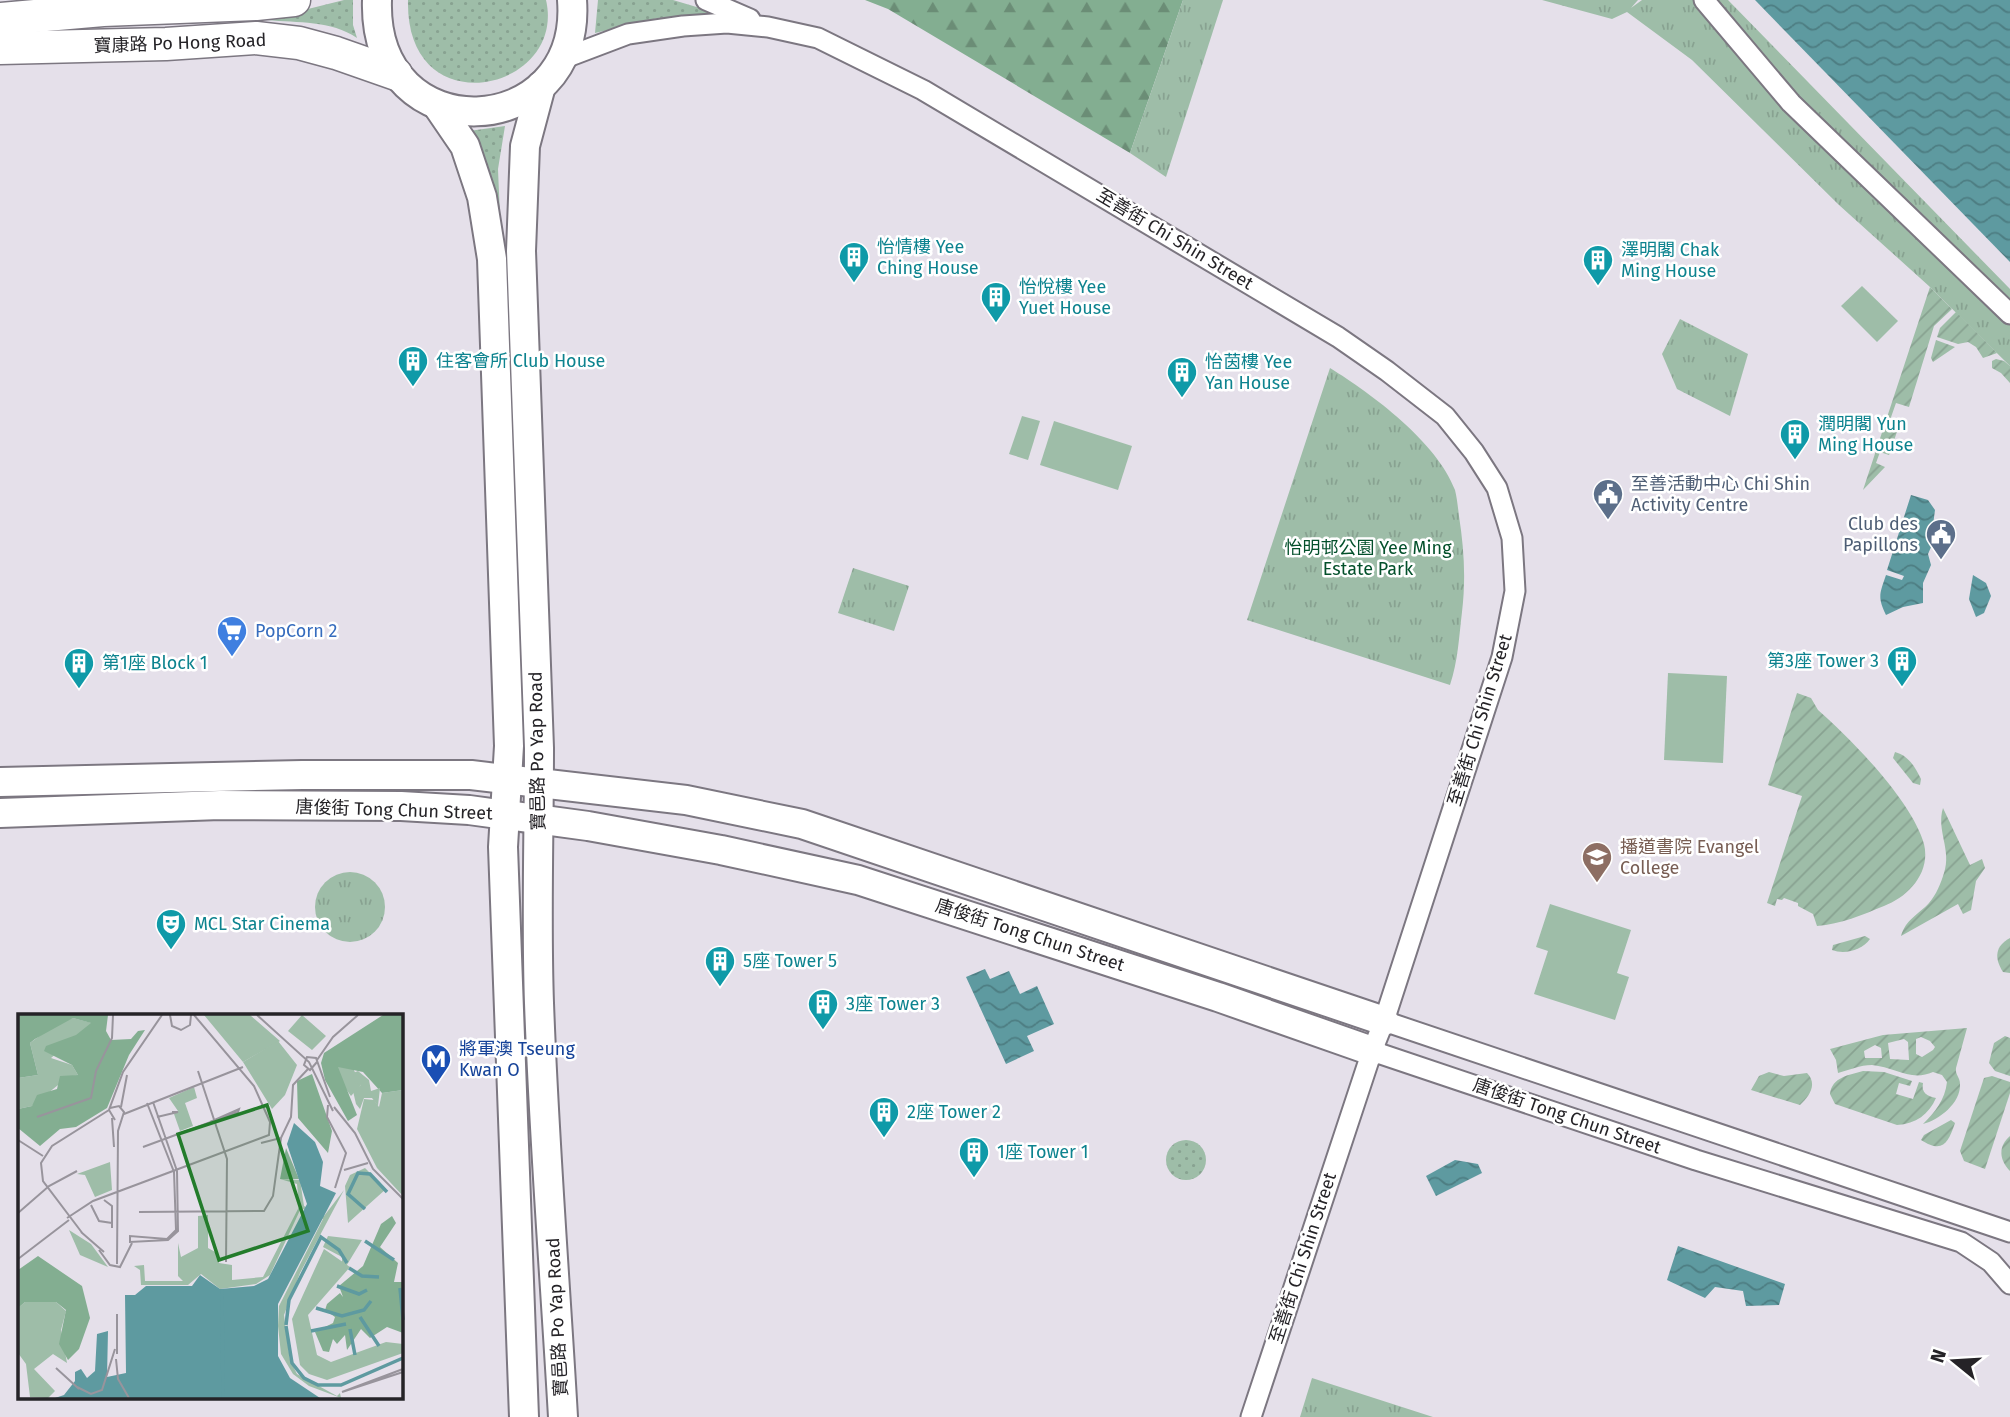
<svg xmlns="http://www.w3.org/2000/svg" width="2010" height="1417" font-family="'Fira Sans','Noto Sans TC',sans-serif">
	<defs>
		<pattern id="grass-dots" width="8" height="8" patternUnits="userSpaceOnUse" patternTransform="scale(1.75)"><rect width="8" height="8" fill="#9ebda8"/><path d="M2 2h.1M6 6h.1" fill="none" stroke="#88a291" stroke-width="1.8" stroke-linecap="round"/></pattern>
		<pattern id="forest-firs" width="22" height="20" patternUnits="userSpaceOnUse" patternTransform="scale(1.75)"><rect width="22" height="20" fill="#83ae91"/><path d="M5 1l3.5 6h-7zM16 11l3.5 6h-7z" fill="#6b8d76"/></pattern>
		<pattern id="park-tufts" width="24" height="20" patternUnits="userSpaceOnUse" patternTransform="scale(1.75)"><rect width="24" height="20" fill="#9ebda8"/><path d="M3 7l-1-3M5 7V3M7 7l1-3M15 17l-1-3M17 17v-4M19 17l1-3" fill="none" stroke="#88a291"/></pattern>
		<pattern id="garden-furrows" width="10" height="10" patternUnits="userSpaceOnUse" patternTransform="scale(1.75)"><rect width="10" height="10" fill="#9ebda8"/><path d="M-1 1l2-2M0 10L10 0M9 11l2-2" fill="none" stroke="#88a291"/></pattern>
		<pattern id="water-waves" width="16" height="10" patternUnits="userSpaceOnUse" patternTransform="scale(1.75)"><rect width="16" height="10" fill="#5e9aa0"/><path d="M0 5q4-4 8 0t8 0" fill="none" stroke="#4d7d82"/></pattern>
	</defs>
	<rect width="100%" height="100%" fill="#e5e0ea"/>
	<!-- grass -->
	<g fill="url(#grass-dots)">
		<path d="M344 0H353V25L357 38C331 20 298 23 267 20V14L304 10Z"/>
		<path d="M408 0H546C567 91 405 128 408 0Z"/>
		<path d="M598 0H673L710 11 709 16 658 18 595 33Z"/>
		<path d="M505 126 498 169 503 288 469 131Z"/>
		<circle cx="1186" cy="1160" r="20"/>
	</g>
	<!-- forest -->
	<path fill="url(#forest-firs)" d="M865 0H1183L1130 153 888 9Z"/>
	<!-- park -->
	<g fill="url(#park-tufts)">
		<path d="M1183 0H1223L1166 177 1130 153Z"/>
		<path d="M1542 0H1638L1631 8 1642 0H1728L2010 289V366L1930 287 1839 205 1692 60 1627 12 1612 19Z"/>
		<path d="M1680 319 1748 354 1730 416 1677 389 1662 354Z"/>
		<path d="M1330 368C1372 394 1437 442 1455 490 1457 498 1458 508 1459 516 1464 548 1466 579 1462 612 1459 637 1458 661 1450 685L1247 620Z"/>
		<path d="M853 568 909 586 894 631 838 613Z"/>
		<circle cx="350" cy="907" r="35"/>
		<path d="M1312 1378 1433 1417H1300Z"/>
	</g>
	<!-- garden -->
	<g fill="url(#garden-furrows)" fill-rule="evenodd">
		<path d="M1930 287 1952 309 1934 326 1909 407 1896 403 1890 420 1900 423 1889 455 1880 452 1876 463 1885 467 1863 490Z"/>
		<path d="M1956 312 1997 353 1983 358 1976 347 1968 342 1958 344 1937 337 1940 328Z"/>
		<path d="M1936 340 1955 347 1933 362 1931 358Z"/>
		<path d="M1996 359 2004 361 2010 366V383L2001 373 1992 368V361Z"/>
		<path d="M1797 693 1811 698 1818 710C1852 740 1912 801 1924 844 1931 873 1908 897 1884 906 1862 915 1841 924 1817 926L1813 914 1798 906V903L1784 898 1782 900 1777 899 1775 906 1767 903 1802 796 1768 785Z"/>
		<path d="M1895 752C1909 756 1915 767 1921 779L1920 785 1913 783 1893 758Z"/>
		<path d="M1943 808 1970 865 1982 859 1985 868 1976 881 1971 910 1963 914 1958 904 1901 936C1906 919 1918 915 1929 903 1936 895 1941 883 1944 873 1952 850 1936 830 1943 808Z"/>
		<path d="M1865 936 1870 939C1862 950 1845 955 1832 950L1833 945Z"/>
		<path d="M2010 938V973L2003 972C1994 958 1995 946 2010 938Z"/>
		<path d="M1967 1028 1956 1068C1955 1075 1960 1077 1960 1084 1961 1103 1939 1120 1923 1124 1935 1112 1945 1100 1947 1082L1942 1075 1933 1072C1911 1082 1895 1067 1872 1065 1860 1065 1849 1070 1838 1073L1836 1060 1830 1049 1883 1035ZM1921 1037 1930 1041 1935 1047 1933 1050 1922 1057 1916 1054V1039ZM1904 1039 1908 1042 1909 1060 1890 1059 1888 1043ZM1875 1045 1881 1048 1882 1058H1865L1864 1051Z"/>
		<path d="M2005 1036 2010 1038V1076L1995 1071 1989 1063 1994 1043Z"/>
		<path d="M1863 1071 1884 1072 1912 1081 1910 1086 1899 1083 1896 1094 1913 1099 1919 1082 1923 1083C1921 1093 1927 1096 1936 1098 1929 1114 1916 1124 1897 1125L1835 1104 1830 1094C1832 1077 1849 1075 1863 1071Z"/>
		<path d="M1769 1072 1784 1076 1807 1073C1818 1084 1809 1097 1800 1105L1751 1090 1759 1076Z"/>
		<path d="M1992 1076 2010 1082V1093L1985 1169 1964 1161 1960 1151 1984 1078Z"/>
		<path d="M1951 1120 1955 1123C1948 1143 1943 1154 1921 1140L1924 1135Z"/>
		<path d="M2010 1136V1171C1999 1160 1998 1146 2010 1136Z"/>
	</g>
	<!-- pitch -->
	<g fill="#9ebda8">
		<path d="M1862 286 1898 321 1877 342 1841 306Z"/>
		<path d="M1022 416 1040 421 1028 460 1009 454Z"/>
		<path d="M1054 421 1132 446 1118 490 1040 465Z"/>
		<path d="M1668 673 1727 676 1723 763 1664 760Z"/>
		<path d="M1550 904 1631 930 1617 973 1629 977 1615 1020 1534 994 1548 951 1536 947Z"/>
	</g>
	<!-- water -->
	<g fill="url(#water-waves)">
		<path d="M1755 0H2010V262Z"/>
		<path d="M1911 495 1928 500 1935 510 1933 525 1935 538 1928 554 1931 565 1923 583V603L1903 607 1886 615C1877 597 1880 593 1886 575L1902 580 1904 576 1887 570Z"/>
		<path d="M1973 575 1986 583 1991 596 1984 613 1976 617 1969 599Z"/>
		<path d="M985 969 990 979 1009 971 1020 994 1037 986 1054 1024 1027 1036 1034 1051 1006 1064 966 977Z"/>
		<path d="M1455 1160 1478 1164 1482 1173 1436 1196 1426 1176Z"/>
		<path d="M1678 1246 1785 1284 1779 1305 1746 1306 1743 1291 1715 1287 1705 1298 1667 1280Z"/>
	</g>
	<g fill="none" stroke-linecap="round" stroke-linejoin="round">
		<!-- street casing -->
		<g stroke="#7c7781" stroke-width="23">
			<g id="street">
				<path d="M706 0 750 19"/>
				<path d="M1704 0 1791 103 2010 314"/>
				<path d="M562 59 628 34 683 26 727 23 768 27 818 38 923 90 1338 337 1387 371 1445 416 1474 452 1497 488 1512 538 1515 591 1502 657 1384 1021 1372 1051 1251 1417"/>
				<path d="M1384 1021 2010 1232"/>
				<path d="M1372 1051 1696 1160 1961 1242 1991 1262 2010 1284"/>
			</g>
		</g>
		<!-- secondary casing -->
		<g stroke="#7c7781" stroke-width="32">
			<g id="secondary">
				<path d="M377 0C372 154 583 143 572 0"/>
				<path d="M541 86 525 146 521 251 539 748C539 833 536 918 539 1003 544 1141 555 1279 563 1417"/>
				<path d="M437 105 465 146 482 197 492 259 509 746 503 847 524 1417"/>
				<path d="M0 782 302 775H471L686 800 802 824 1384 1021"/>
				<path d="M0 813 220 805 401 806 469 810 588 826 721 850 858 880 1218 997 1372 1051"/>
			</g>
		</g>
		<!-- primary casing -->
		<g stroke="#7c7781" stroke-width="35">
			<g id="primary">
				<path d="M0 19 103 10 256 4 294 0"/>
				<path d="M0 48 166 44 256 38 299 43 336 53 396 74"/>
			</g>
		</g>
		<!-- street -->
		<use href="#street" stroke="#fff" stroke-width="19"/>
		<!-- secondary -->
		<use href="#secondary" stroke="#fff" stroke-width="28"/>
		<!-- primary -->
		<use href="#primary" stroke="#fff" stroke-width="32"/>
	</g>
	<!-- icons -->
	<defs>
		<g id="building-pin" transform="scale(1.575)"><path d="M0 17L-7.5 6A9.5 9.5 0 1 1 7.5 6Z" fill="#0f9aa8" stroke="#fff"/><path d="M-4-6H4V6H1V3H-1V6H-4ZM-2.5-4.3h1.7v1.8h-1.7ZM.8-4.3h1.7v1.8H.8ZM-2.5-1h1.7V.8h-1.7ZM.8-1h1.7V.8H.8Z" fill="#fff"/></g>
		<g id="civic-pin" transform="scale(1.575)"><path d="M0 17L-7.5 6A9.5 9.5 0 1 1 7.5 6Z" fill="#5c6f8a" stroke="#fff"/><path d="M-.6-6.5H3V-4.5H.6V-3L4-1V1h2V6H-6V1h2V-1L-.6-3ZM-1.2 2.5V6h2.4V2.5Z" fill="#fff"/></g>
		<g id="supermarket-pin" transform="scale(1.575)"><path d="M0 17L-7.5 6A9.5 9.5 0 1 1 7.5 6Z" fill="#3f7fe0" stroke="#fff"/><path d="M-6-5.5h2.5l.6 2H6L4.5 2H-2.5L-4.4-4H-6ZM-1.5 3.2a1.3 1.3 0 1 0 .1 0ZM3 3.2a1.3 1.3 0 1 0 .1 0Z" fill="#fff"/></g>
		<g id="school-pin" transform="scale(1.575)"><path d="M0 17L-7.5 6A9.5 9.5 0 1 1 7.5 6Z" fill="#8d6e63" stroke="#fff"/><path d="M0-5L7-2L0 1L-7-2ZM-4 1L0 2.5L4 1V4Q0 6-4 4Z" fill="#fff"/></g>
		<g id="theatre-pin" transform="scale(1.575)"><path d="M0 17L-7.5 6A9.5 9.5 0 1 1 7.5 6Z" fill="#0f9aa8" stroke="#fff"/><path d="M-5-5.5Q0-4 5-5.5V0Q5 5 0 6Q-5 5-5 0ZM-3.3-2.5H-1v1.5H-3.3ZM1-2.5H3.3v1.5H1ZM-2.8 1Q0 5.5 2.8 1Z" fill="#fff"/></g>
		<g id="metro-pin" transform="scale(1.575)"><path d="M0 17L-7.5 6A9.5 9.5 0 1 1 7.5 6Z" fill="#1a4fb4" stroke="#fff"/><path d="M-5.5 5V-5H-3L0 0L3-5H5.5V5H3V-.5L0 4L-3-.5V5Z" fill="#fff"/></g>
	</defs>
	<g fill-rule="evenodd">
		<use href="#building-pin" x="854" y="257"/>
		<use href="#building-pin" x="1598" y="260"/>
		<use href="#building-pin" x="996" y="297"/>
		<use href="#building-pin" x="413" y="361"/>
		<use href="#building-pin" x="1182" y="372"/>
		<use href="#building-pin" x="1795" y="434"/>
		<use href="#civic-pin" x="1608" y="494"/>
		<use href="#civic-pin" x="1941" y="534"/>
		<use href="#supermarket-pin" x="232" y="631"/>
		<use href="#building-pin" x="1902" y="661"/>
		<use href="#building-pin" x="79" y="663"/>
		<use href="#school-pin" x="1597" y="857"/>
		<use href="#theatre-pin" x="171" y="924"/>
		<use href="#building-pin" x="720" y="961"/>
		<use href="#building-pin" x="823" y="1004"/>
		<use href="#metro-pin" x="436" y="1059"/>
		<use href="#building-pin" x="884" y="1112"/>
		<use href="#building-pin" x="974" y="1152"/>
	</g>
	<g text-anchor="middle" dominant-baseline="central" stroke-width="5" stroke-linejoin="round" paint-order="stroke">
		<!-- street labels -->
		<g font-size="18" fill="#252327" stroke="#fff">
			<text transform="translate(180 43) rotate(-2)">寶康路 Po Hong Road</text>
			<text transform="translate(1175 239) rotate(31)">至善街 Chi Shin Street</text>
			<text transform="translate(1480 720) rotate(-73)">至善街 Chi Shin Street</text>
			<text transform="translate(537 751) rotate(-91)">寶邑路 Po Yap Road</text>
			<text transform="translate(394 810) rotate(2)">唐俊街 Tong Chun Street</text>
			<text transform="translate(1030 935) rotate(18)">唐俊街 Tong Chun Street</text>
			<text transform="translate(1567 1116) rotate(19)">唐俊街 Tong Chun Street</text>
			<text transform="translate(1303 1258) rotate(-72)">至善街 Chi Shin Street</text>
			<text transform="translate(557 1317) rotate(-93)">寶邑路 Po Yap Road</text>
		</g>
		<!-- culture labels -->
		<g font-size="18" fill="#0d838f" stroke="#fff" text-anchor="start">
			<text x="877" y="247">怡情樓 Yee<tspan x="877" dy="21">Ching House</tspan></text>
			<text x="1621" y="250">澤明閣 Chak<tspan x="1621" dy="21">Ming House</tspan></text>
			<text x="1019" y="287">怡悅樓 Yee<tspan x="1019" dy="21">Yuet House</tspan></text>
			<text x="436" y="361">住客會所 Club House</text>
			<text x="1205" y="362">怡茵樓 Yee<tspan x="1205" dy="21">Yan House</tspan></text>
			<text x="1818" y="424">潤明閣 Yun<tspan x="1818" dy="21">Ming House</tspan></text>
			<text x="1879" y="661" text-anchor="end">第3座 Tower 3</text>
			<text x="102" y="663">第1座 Block 1</text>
			<text x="194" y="924">MCL Star Cinema</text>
			<text x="743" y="961">5座 Tower 5</text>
			<text x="846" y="1004">3座 Tower 3</text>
			<text x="907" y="1112">2座 Tower 2</text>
			<text x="997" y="1152">1座 Tower 1</text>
		</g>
		<!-- service labels -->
		<g font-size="18" fill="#4e5e75" stroke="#fff" text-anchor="start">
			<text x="1631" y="484">至善活動中心 Chi Shin<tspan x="1631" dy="21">Activity Centre</tspan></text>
			<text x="1918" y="524" text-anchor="end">Club des<tspan x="1918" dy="21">Papillons</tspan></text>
		</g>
		<!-- park labels -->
		<g font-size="18" fill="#03502b" stroke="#fff">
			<text x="1368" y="548">怡明邨公園 Yee Ming<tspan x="1368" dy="21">Estate Park</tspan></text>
		</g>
		<!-- shop labels -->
		<g font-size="18" fill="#366cbe" stroke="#fff" text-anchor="start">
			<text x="255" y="631">PopCorn 2</text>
		</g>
		<!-- education labels -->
		<g font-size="18" fill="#785e54" stroke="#fff" text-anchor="start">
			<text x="1620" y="847">播道書院 Evangel<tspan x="1620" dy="21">College</tspan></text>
		</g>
		<!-- transit labels -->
		<g font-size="18" fill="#164399" stroke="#fff" text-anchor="start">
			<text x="459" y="1049">將軍澳 Tseung<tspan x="459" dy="21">Kwan O</tspan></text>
		</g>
	</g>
	<!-- overview -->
	<g transform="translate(18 1014)">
		<rect width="385" height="385" fill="#e5e0ea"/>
		<path d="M55 4 74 9 33 44 54 51 60 61 50 63 14 92 0 95V64L20 61 12 29 39 9ZM334 52 343 71 333 82 320 64 319 53ZM385 76 384 99 385 182 359 154 339 115 346 85 356 86 361 93 364 79ZM347 154 368 175 330 209 327 172 332 161ZM51 216 73 230 90 253 62 241ZM310 222 344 226 324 259V243L305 233ZM7 288H38L48 297 43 316 49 349 35 340 16 355 37 377 30 384 12 383 8 350 0 339V294Z" fill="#9ebda8"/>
		<path d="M0 1H90L88 17 93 26 113 25 120 17 127 16 111 41 89 94 58 113 42 115 22 132 0 114V95L14 92 19 81 39 75 42 62 60 61 54 51 26 37 28 32 58 21 73 9 55 4 17 25 12 29 20 61 0 64ZM365 1H385V76L364 79 345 58 320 53 339 101 330 107 307 66 303 49 306 39ZM294 60 314 117 310 139 280 104 279 67ZM268 134 281 165H262ZM374 202 378 209 362 233 380 249 376 268H385V319L369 313 352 324 343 315 329 336 327 321 319 330 315 325 311 338 305 337 297 318 315 309 317 303 307 296 309 290 322 279 325 283 321 272 345 252 363 210ZM20 242 64 272 72 304 61 335 50 346 41 330 48 296 38 288H7L0 294V256Z" fill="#83ae91"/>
		<path d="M340 57 351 66 353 77 362 74 360 92 354 84H346L342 95 338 90 335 77 343 71 337 69 335 59Z" fill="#9ebda8"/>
		<path d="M186 1H232L262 27 225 48ZM284 1 308 22 294 36 270 17ZM176 73 179 84 167 89 175 112 162 117 156 100 160 97 151 84ZM92 148 94 176 77 183 67 161 59 160ZM262 165 282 166 286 192 306 202 326 176 282 259 266 301 272 346 279 360 319 382 322 379 323 384 291 372 275 360 263 340 260 312 261 292 305 205 283 194 252 261 238 270 202 275 183 260 170 271H123L122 256 116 252 126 251 127 267H165L160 262V229L163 243 180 234V202L190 201V234L199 239 201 249 214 251V266L245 263 281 193 279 170Z" fill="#9ebda8"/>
		<path d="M260 27 279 51 267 81 254 95 225 48ZM306 235 332 253 290 301 299 341 313 348 368 328 385 330V339L309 366 291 360 282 351 274 305Z" fill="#9ebda8"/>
		<path d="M276 109 297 128 305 148 302 172 318 179 260 290V342L272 364 302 384H37L46 381 57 367V358L63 355 69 364 77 357 79 320 90 317 89 363 108 359 107 281H117L128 272H174L182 261 202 275 236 272 250 265 289 190 269 130Z" fill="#5e9aa0"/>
		<path fill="none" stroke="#5e9aa0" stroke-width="3.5" d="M347 195 330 180 340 159 352 160 369 178M347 227 376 246M331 254 344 262 361 263M319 272 341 280 349 276M382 274 385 306M204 275 205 384M298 294 324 302 346 296 353 287M342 303 361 332M268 311 271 286 303 223 321 236 329 249M268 312 274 349 286 364 300 371H323L385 344M332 315 337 341M293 317 328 310"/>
		<path fill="none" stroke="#98949c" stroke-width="2" d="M152 1 154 12 163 16 172 11 173 1M239 1 291 48 315 97M299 46 315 23 340 1M299 48 292 56 286 51 289 43 298 44 312 83M180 57 209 145 208 248M129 89 156 158 158 216 149 225 112 222V228L150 226 160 217 159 157 135 88M310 91 309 103 328 139 317 174M103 93 109 61M316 93 337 119 355 155 385 185M92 94 101 92 106 98 100 117 99 250M106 100 225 53M19 103 73 84 78 57 94 24 95 1M139 103 160 98H154M94 104 96 133M97 106 91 96 105 58 144 1M0 126 25 142M243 129 263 124 273 103 275 71 290 55M125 133 220 98 221 95 192 108M326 156 350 149M86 186 94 192V214M73 191 81 207 94 209M121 198 246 197 255 182 263 124M0 199 31 172 59 157M49 204 75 187 251 121 252 108 236 72 176 1M63 218 86 238M65 220 25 167 23 149 34 132 91 96M81 236 92 251 102 253 114 229M0 245 51 206M99 340V300M98 345 100 365 111 384M38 354 61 375M59 373 73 380 84 376 97 335M324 378 385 358M324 378 385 355"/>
		<path fill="#237c2b" fill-opacity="0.15" stroke="#237c2b" stroke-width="3.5" d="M249 91 290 217 201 246 160 120Z"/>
		<rect width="385" height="385" fill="none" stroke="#252327" stroke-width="3.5"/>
	</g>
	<!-- north arrow -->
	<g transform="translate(1954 1361) rotate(288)" stroke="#ffffff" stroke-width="5" paint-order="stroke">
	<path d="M0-5L12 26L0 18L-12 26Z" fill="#252327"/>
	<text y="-10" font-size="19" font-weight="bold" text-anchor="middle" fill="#252327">N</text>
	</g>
</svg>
